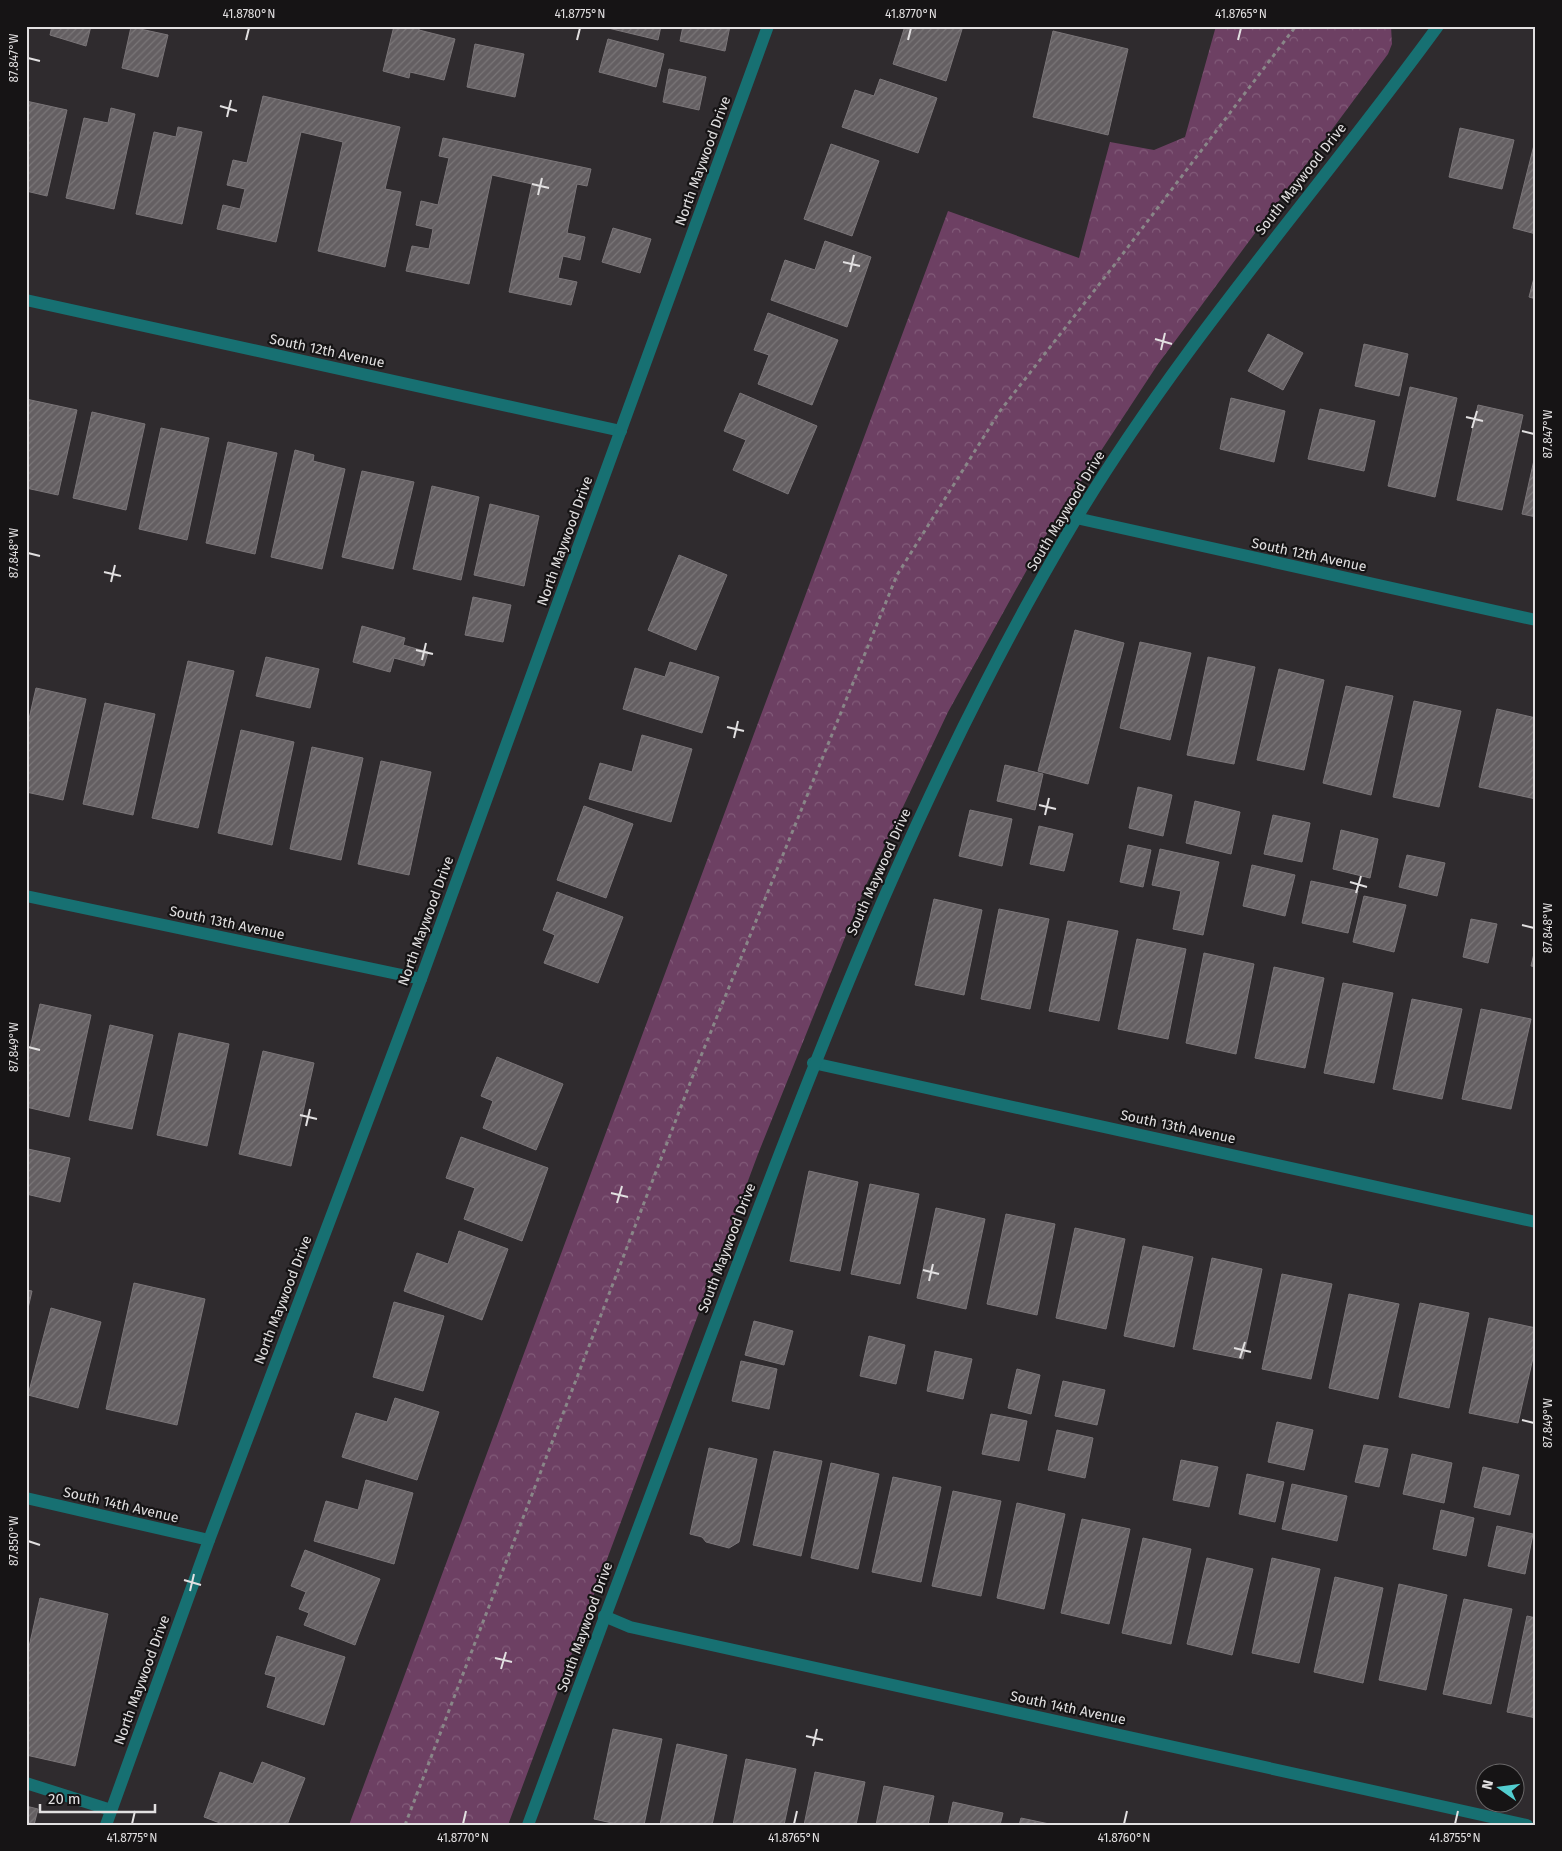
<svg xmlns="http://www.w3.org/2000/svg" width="1562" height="1851" font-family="'Fira Sans',sans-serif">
	<defs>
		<pattern id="park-crowns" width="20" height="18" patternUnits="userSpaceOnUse" patternTransform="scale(1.25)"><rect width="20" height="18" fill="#6d4063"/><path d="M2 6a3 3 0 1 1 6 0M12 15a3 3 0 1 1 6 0" fill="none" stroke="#825b79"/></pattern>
		<pattern id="building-hatch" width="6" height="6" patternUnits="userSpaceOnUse" patternTransform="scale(1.25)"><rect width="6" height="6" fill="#645f62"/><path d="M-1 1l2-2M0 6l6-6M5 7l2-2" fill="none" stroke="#7a7678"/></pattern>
	</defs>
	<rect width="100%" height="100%" fill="#2f2b2e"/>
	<!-- park -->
	<path fill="url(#park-crowns)" d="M1216 26H1391L1392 44 1388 54 1158 364 1049 530 948 712 866 885 758 1154 508 1825H349L948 211 1079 258 1110 142 1154 150 1185 137Z"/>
	<!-- building -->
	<g fill="url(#building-hatch)" stroke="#7a7578">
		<path d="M52 26H91L86 46 50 35Z"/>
		<path d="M394 26H419V30L455 39 444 80 410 72 409 78 383 71Z"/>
		<path d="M609 26H661L658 40 608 28Z"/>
		<path d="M683 26H730L725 51 680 41Z"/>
		<path d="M905 26H963L946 81 893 64Z"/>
		<path d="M131 27 168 35 158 77 122 68Z"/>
		<path d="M1053 31 1128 49 1108 135 1033 117Z"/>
		<path d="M608 39 664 54 656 87 599 72Z"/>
		<path d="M475 44 524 54 515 97 467 87Z"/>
		<path d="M669 69 706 77 699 110 663 102Z"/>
		<path d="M880 79 937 98 918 153 842 127 855 90 874 96Z"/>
		<path d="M263 96 400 127 385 189 401 192 385 267 318 251 343 142 301 132 276 242 217 229 223 205 240 209 245 189 227 185 233 160 247 163Z"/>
		<path d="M26 101 67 110 47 196 26 191Z"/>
		<path d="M111 108 135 114 114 209 66 198 84 118 108 123Z"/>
		<path d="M178 127 202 132 182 224 136 214 154 132 176 137Z"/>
		<path d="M1460 128 1514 140 1502 189 1449 177Z"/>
		<path d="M443 138 591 169 587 186 577 184 567 233 585 237 580 260 563 256 558 278 577 282 571 305 509 292 532 184 492 175 469 284 406 271 412 246 429 249 433 229 416 225 421 201 438 205 449 158 439 156Z"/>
		<path d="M1535 141H1536V234L1513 228Z"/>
		<path d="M831 144 879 161 852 236 804 219Z"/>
		<path d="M613 228 651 239 640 273 602 262Z"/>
		<path d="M825 241 871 257 847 327 771 300 785 260 815 270Z"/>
		<path d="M1535 274H1536V299L1529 297Z"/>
		<path d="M768 313 838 340 812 405 758 384 769 355 754 350Z"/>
		<path d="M1268 334 1303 353 1283 390 1248 371Z"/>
		<path d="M1364 344 1408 354 1399 396 1355 386Z"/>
		<path d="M1410 387 1457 398 1435 497 1388 486Z"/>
		<path d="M740 393 817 426 788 494 733 470 746 440 724 431Z"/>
		<path d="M1231 398 1285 411 1274 462 1220 449Z"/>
		<path d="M26 399 77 410 58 495 26 488Z"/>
		<path d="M1478 405 1523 415 1502 510 1457 500Z"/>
		<path d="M1320 409 1375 421 1364 471 1308 459Z"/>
		<path d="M92 412 145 424 126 510 73 498Z"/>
		<path d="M161 428 209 438 187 540 139 529Z"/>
		<path d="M228 442 277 453 255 554 206 543Z"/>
		<path d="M295 450 314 455 313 461 345 469 322 569 271 557Z"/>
		<path d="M1536 451V517L1522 514Z"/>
		<path d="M362 471 414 482 393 569 342 557Z"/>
		<path d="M432 486 479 497 461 580 413 569Z"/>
		<path d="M490 504 539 516 524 586 474 575Z"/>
		<path d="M679 555 727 575 696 650 648 630Z"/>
		<path d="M473 597 511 605 503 642 465 635Z"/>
		<path d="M362 626 405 638 403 645 428 652 424 666 394 658 390 672 353 662Z"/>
		<path d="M1075 630 1124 643 1088 784 1038 771Z"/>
		<path d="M1140 642 1191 653 1170 740 1120 728Z"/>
		<path d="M266 657 319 669 310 708 256 696Z"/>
		<path d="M1208 657 1255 667 1234 764 1187 755Z"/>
		<path d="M188 661 234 671 198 828 152 818Z"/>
		<path d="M670 662 719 677 702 733 623 709 635 668 665 677Z"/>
		<path d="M1279 669 1324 680 1304 770 1257 760Z"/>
		<path d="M1346 686 1393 696 1371 795 1323 783Z"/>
		<path d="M36 688 86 699 63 800 26 792V732Z"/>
		<path d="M1414 701 1461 711 1439 807 1393 797Z"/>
		<path d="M105 703 155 714 133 815 83 804Z"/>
		<path d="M1497 709 1536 718V799L1479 787Z"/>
		<path d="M241 730 294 742 272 845 218 833Z"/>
		<path d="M642 735 692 749 671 822 589 799 600 763 632 772Z"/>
		<path d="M312 747 363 758 341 860 290 849Z"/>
		<path d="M381 761 431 772 409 875 358 864Z"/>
		<path d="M1005 765 1043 774 1035 810 997 801Z"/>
		<path d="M1138 787 1172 795 1163 836 1129 828Z"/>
		<path d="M1195 801 1240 812 1231 854 1186 843Z"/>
		<path d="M584 806 633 824 606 898 557 880Z"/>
		<path d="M970 810 1012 819 1002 866 959 856Z"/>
		<path d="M1273 815 1310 823 1302 862 1264 854Z"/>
		<path d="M1039 826 1073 834 1064 871 1030 864Z"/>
		<path d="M1341 830 1378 839 1370 878 1333 869Z"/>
		<path d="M1128 845 1151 850 1143 887 1120 882Z"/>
		<path d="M1160 849 1219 862 1203 935 1173 929 1181 891 1152 885Z"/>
		<path d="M1407 855 1445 863 1437 896 1399 887Z"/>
		<path d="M1252 865 1295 875 1285 916 1243 906Z"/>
		<path d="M1311 881 1358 891 1348 933 1302 923Z"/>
		<path d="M557 892 623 917 598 983 544 963 555 935 543 930Z"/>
		<path d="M1364 896 1406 905 1394 952 1353 942Z"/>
		<path d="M934 899 982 910 964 995 915 985Z"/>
		<path d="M999 909 1049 919 1030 1009 981 999Z"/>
		<path d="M1471 919 1497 924 1488 963 1463 957Z"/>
		<path d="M1068 921 1118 931 1099 1021 1049 1011Z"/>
		<path d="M1137 939 1186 949 1168 1039 1118 1029Z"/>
		<path d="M1536 945V967L1531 966Z"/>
		<path d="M1204 953 1254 964 1236 1054 1186 1043Z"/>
		<path d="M1274 967 1324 978 1305 1068 1255 1058Z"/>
		<path d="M1343 983 1393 993 1374 1083 1324 1073Z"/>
		<path d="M1412 999 1462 1009 1442 1099 1393 1089Z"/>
		<path d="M40 1004 91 1015 69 1117 26 1107V1066Z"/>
		<path d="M1481 1009 1531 1019 1511 1109 1462 1099Z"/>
		<path d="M110 1025 153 1035 132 1129 89 1120Z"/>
		<path d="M179 1033 229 1044 207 1146 157 1135Z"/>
		<path d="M263 1051 314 1063 291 1166 239 1154Z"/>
		<path d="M497 1057 563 1084 536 1150 483 1128 493 1101 481 1096Z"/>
		<path d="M461 1137 548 1168 522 1241 464 1219 475 1188 446 1178Z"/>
		<path d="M28 1149 70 1158 60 1202 26 1194Z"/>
		<path d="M809 1171 858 1182 840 1271 790 1261Z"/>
		<path d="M870 1184 919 1194 900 1284 851 1274Z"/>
		<path d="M936 1208 985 1219 966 1309 917 1298Z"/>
		<path d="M1006 1214 1055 1224 1037 1315 987 1304Z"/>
		<path d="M1075 1228 1125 1239 1106 1329 1056 1318Z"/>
		<path d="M459 1231 508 1249 482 1320 404 1291 417 1253 448 1264Z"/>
		<path d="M1143 1246 1193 1257 1174 1347 1124 1336Z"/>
		<path d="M1212 1258 1262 1269 1243 1359 1193 1349Z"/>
		<path d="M1282 1274 1332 1284 1311 1379 1262 1369Z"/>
		<path d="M134 1283 205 1299 177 1425 106 1409Z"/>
		<path d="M26 1290 32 1291 26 1317Z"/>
		<path d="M1349 1294 1399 1304 1378 1399 1329 1388Z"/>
		<path d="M394 1302 444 1316 423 1391 373 1377Z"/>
		<path d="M1420 1303 1469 1313 1449 1408 1399 1397Z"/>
		<path d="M51 1308 101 1322 78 1408 28 1395Z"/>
		<path d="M1489 1318 1536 1328V1345L1518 1423 1469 1413Z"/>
		<path d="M754 1321 793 1331 784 1365 745 1355Z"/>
		<path d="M869 1336 905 1345 896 1384 860 1376Z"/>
		<path d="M935 1351 972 1359 963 1399 927 1391Z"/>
		<path d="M741 1361 777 1369 769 1409 732 1401Z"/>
		<path d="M1017 1369 1040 1375 1031 1414 1008 1408Z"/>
		<path d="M1063 1381 1105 1390 1097 1425 1055 1416Z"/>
		<path d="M395 1398 439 1412 417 1480 342 1457 356 1413 387 1422Z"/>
		<path d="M991 1414 1027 1421 1019 1461 982 1454Z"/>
		<path d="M1277 1422 1313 1430 1304 1470 1268 1462Z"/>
		<path d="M1057 1430 1093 1438 1085 1478 1048 1470Z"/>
		<path d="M1364 1445 1388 1449 1379 1487 1355 1482Z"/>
		<path d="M709 1448 757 1459 739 1542 729 1548 706 1542 702 1537 690 1534Z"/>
		<path d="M774 1451 822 1461 801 1556 753 1545Z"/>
		<path d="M1412 1454 1452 1463 1444 1503 1403 1494Z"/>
		<path d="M1181 1460 1218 1467 1209 1507 1173 1500Z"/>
		<path d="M831 1463 879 1474 858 1569 811 1558Z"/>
		<path d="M1483 1467 1519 1475 1510 1515 1474 1507Z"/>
		<path d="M1247 1474 1284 1482 1275 1522 1239 1514Z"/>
		<path d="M893 1477 941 1487 921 1582 872 1572Z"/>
		<path d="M366 1480 413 1493 394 1564 314 1541 326 1501 358 1510Z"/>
		<path d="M1292 1484 1347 1496 1337 1541 1282 1529Z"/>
		<path d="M953 1491 1001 1501 981 1596 932 1586Z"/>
		<path d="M1017 1503 1065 1514 1044 1609 997 1598Z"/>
		<path d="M1441 1510 1474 1518 1466 1556 1433 1549Z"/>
		<path d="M1082 1519 1130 1529 1109 1624 1061 1613Z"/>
		<path d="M1497 1526 1533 1534 1525 1574 1488 1566Z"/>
		<path d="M1143 1538 1191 1549 1171 1644 1122 1633Z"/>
		<path d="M305 1550 380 1579 355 1645 304 1625 309 1613 299 1609 306 1592 291 1586Z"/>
		<path d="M1207 1558 1253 1569 1232 1655 1187 1644Z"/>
		<path d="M1272 1558 1320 1569 1299 1663 1252 1653Z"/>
		<path d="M1335 1577 1383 1588 1363 1683 1314 1672Z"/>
		<path d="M1399 1584 1447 1595 1426 1690 1379 1680Z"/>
		<path d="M40 1598 108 1614 75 1766 26 1755V1660Z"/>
		<path d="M1464 1599 1512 1609 1491 1704 1443 1694Z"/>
		<path d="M1527 1616 1536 1618V1718L1507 1712Z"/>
		<path d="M277 1636 345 1657 324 1725 267 1707 276 1677 265 1674Z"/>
		<path d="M613 1729 662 1739 644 1825H621L594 1819Z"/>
		<path d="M677 1744 727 1755 712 1825H660Z"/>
		<path d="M746 1759 796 1769 784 1825H733Z"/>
		<path d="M262 1762 305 1778 287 1825H225L204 1817 220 1772 253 1784Z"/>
		<path d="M815 1772 865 1782 856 1825H804Z"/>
		<path d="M884 1786 934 1796 928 1825H876Z"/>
		<path d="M953 1802 1003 1813 1000 1825H948Z"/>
		<path d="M26 1806 38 1809 34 1825H26Z"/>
		<path d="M1021 1818 1054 1825H1019Z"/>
	</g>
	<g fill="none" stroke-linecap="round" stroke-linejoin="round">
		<!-- path -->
		<path stroke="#898688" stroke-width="3" stroke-dasharray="4 4" stroke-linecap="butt" d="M405 1825 692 1078 897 575 1000 411 1112 268 1296 26"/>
		<!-- minor -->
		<g stroke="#177072" stroke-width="12">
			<path d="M26 300 621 431"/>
			<path d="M1076 518 1536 620"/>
			<path d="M26 896 421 979"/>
			<path d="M813 1063 1536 1222"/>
			<path d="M26 1498 209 1540"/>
			<path d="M604 1616 630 1627 1527 1825"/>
			<path d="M26 1783 111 1810"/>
			<path d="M106 1825 209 1540 421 979 768 26"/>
			<path d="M528 1825C596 1640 665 1455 735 1271 833 1011 933 758 1076 519 1181 344 1318 191 1438 26"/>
		</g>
	</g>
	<!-- ticks -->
	<path fill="none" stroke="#e2e0e1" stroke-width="2" d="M246 40 249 28M577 40 580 28M908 40 911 28M1238 40 1241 28M28 58 40 61M220 106 237 111M227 117 231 100M532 184 549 188M538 195 542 178M843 262 860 266M850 272 854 255M1155 339 1172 344M1161 350 1165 333M1466 417 1483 421M1472 428 1477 411M1522 431 1534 434M28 553 40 556M104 572 121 576M111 582 115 565M416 650 433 654M422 660 426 643M727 727 744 731M734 738 738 721M1039 805 1056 809M1045 815 1049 798M1350 882 1367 887M1356 893 1361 876M1522 925 1534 928M28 1047 40 1050M300 1115 317 1119M306 1126 310 1109M611 1193 628 1197M617 1203 622 1186M923 1270 939 1274M929 1281 933 1264M1234 1348 1251 1352M1240 1358 1245 1342M1522 1420 1534 1423M28 1541 40 1545M184 1580 201 1585M190 1591 194 1574M495 1658 512 1662M501 1669 506 1652M806 1736 823 1740M813 1746 817 1729M132 1824 135 1811M463 1824 466 1811M794 1824 797 1811M1124 1824 1127 1811M1455 1824 1458 1811"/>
	<g text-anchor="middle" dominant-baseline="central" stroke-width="4.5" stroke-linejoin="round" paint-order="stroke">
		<!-- street labels -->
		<g font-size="14" fill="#e2e0e1" stroke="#161415">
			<text transform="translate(703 161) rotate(-70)">North Maywood Drive</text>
			<text transform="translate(1301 179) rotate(-52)">South Maywood Drive</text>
			<text transform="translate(327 351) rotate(12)">South 12th Avenue</text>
			<text transform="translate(1066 511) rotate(-59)">South Maywood Drive</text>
			<text transform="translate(565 541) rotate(-70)">North Maywood Drive</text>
			<text transform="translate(1309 555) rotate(12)">South 12th Avenue</text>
			<text transform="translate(879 872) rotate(-66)">South Maywood Drive</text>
			<text transform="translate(426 921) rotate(-70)">North Maywood Drive</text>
			<text transform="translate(227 923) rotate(12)">South 13th Avenue</text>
			<text transform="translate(1178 1127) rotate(12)">South 13th Avenue</text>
			<text transform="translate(727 1248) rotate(-69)">South Maywood Drive</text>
			<text transform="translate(283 1300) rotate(-69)">North Maywood Drive</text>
			<text transform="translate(121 1505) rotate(13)">South 14th Avenue</text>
			<text transform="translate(585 1627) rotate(-70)">South Maywood Drive</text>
			<text transform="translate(142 1680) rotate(-70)">North Maywood Drive</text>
			<text transform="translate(1068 1708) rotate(12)">South 14th Avenue</text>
		</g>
	</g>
	<!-- border -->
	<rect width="1562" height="1851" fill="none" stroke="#161415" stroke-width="55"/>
	<!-- north arrow -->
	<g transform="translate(1500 1788) rotate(284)"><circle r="24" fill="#161415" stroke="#686667"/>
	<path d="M0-4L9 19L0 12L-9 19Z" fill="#52cdcf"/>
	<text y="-8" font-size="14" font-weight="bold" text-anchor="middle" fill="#e2e0e1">N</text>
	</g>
	<!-- scale -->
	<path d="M40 1804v8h115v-8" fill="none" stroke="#e2e0e1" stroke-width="2.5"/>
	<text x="48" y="1804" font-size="15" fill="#e2e0e1" stroke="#161415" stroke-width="4" paint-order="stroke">20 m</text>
	<rect x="28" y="28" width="1506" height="1796" fill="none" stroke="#e2e0e1" stroke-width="2"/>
	<g font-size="12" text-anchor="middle" fill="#e2e0e1">
		<text x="249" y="18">41.8780°N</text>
		<text x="580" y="18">41.8775°N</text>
		<text x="911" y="18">41.8770°N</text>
		<text x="1241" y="18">41.8765°N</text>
		<text transform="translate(14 58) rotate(-90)" y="4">87.847°W</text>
		<text transform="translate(1548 434) rotate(-90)" y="4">87.847°W</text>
		<text transform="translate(14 553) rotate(-90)" y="4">87.848°W</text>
		<text transform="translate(1548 928) rotate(-90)" y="4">87.848°W</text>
		<text transform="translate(14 1047) rotate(-90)" y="4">87.849°W</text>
		<text transform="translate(1548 1423) rotate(-90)" y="4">87.849°W</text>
		<text transform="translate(14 1541) rotate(-90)" y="4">87.850°W</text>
		<text x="132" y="1842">41.8775°N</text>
		<text x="463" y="1842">41.8770°N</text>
		<text x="794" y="1842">41.8765°N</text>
		<text x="1124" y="1842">41.8760°N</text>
		<text x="1455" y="1842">41.8755°N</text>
	</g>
</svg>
